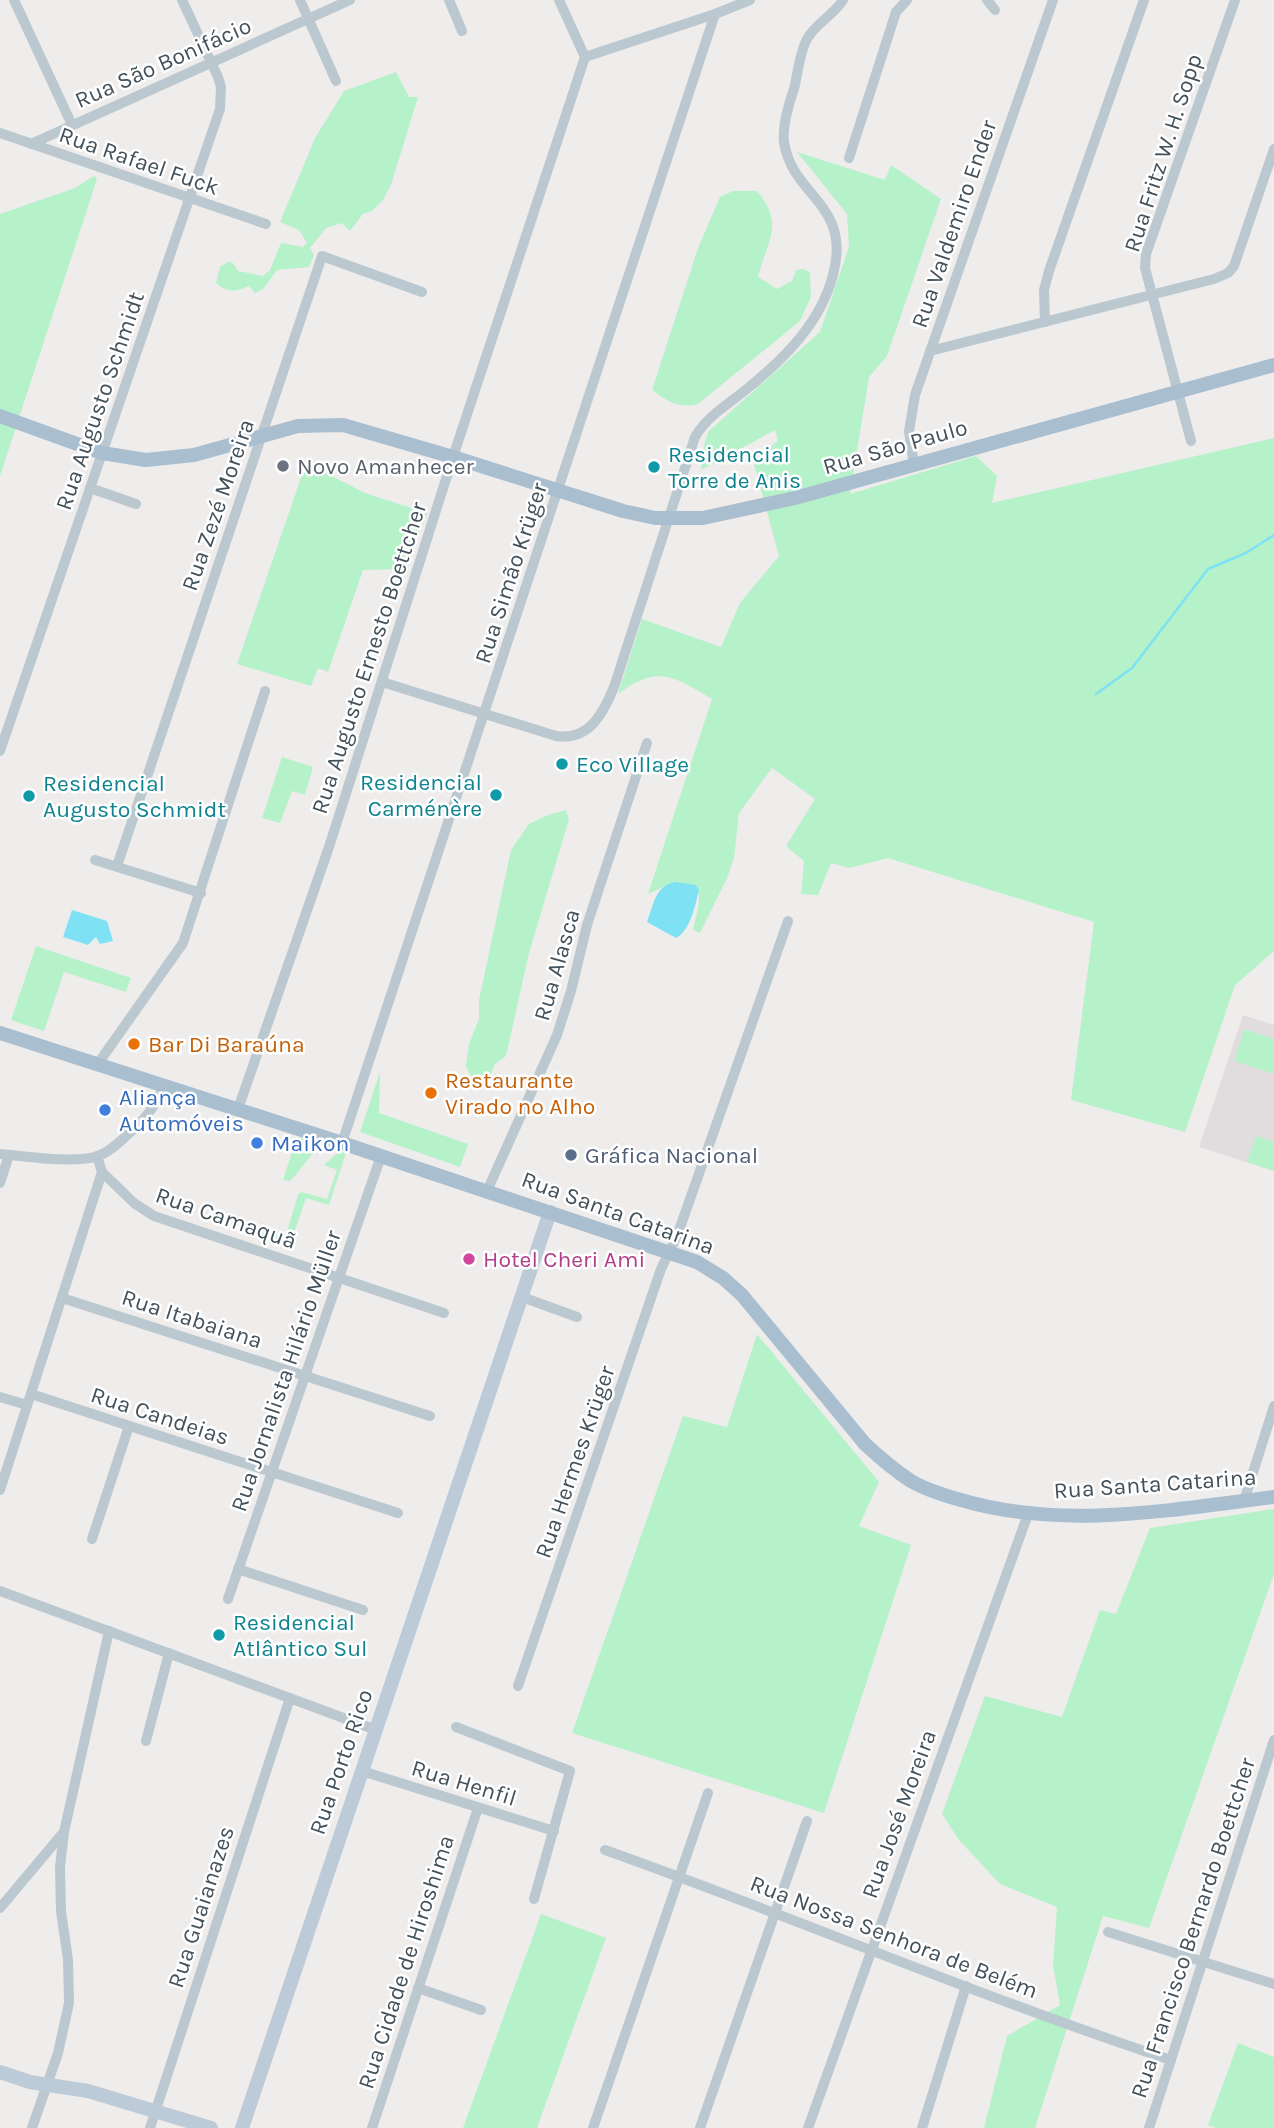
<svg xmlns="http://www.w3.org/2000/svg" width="1274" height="2128" font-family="Karla,sans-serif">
	<rect width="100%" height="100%" fill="#efecec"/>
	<!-- education -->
	<path fill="#e1ddde" d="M1243 1015 1274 1025V1171L1199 1147Z"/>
	<!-- green -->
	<g fill="#b5f2c9">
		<path d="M396 72 409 97H418L391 185 383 200 372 211 363 214 350 231 342 223 326 228 310 248 314 255 309 267 277 270 263 289 255 293 249 286C236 292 227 293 216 283L220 267 228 262 233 263 238 271 263 276 270 270 281 243 303 247 307 243 299 230 280 222 315 138 344 91Z"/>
		<path d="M797 152 885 180 891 165 941 199 887 356 869 377 850 494 976 456 997 476 992 503 1274 438V951L1235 985 1185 1132 1071 1100 1094 922 888 858 849 868 831 863 818 895 801 894 804 861 786 846 815 799 772 768 739 813 734 858 727 878 700 933 693 929C696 915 703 898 696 885 673 882 669 884 648 894L712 699C674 676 657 664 618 694L642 619 721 647 740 603 779 556 754 464 778 440 775 430 701 470 704 445 709 431 820 332 849 247 847 214Z"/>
		<path d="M94 176 97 179 0 476V214L75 188Z"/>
		<path d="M733 191H757C785 224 767 241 758 277L777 289 792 281 796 270 803 269 810 272 811 297 800 321 698 404C679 409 667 401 652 390L698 248 720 197Z"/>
		<path d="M306 463 365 493 427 513 405 569 363 570 328 672 318 668 311 686 237 664Z"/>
		<path d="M282 757 313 767 305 795 292 791 280 823 262 818Z"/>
		<path d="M566 810 569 819 529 953 506 1056 495 1064 486 1087 473 1082 466 1065 469 1044 479 1019V1000L511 850 529 824 548 815Z"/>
		<path d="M36 946 131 978 126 992 64 972 44 1031 11 1020Z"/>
		<path d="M1244 1029 1274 1039V1074L1234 1061Z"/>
		<path d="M380 1072 379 1113 468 1144 460 1167 360 1132Z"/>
		<path d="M1256 1136 1274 1142V1171L1247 1162Z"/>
		<path d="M297 1137C306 1140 314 1141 314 1152L293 1178 289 1181 283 1180Z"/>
		<path d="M340 1151 346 1153 329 1205 306 1198 289 1248 258 1238 261 1229 280 1236 286 1235 298 1195 301 1192 327 1199 337 1170 324 1165Z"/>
		<path d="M757 1334 879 1482 859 1526 911 1545 824 1813 572 1733 683 1416 727 1427Z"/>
		<path d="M1274 1509V1574L1149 1928 1103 1916 1035 2128H984L1007 2036 1060 2005 1053 1965 1057 1907 1000 1884 959 1840 942 1814 985 1696 1062 1717 1100 1610 1116 1614 1150 1528Z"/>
		<path d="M541 1914 606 1938 537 2128H463Z"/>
		<path d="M1238 2043 1274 2057V2128H1216L1208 2125Z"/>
	</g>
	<!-- water -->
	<g fill="#7ee2f4">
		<path d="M675 882 696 885 699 890C695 905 691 930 676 938L647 922C654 905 654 886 675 882Z"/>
		<path d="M72 910 107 921 113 941 100 944 96 937 88 945 63 937Z"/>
	</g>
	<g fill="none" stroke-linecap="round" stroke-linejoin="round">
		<!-- stream -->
		<path stroke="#7ee2f4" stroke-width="2.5" d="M1096 694 1132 668 1208 569 1246 553 1274 535"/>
		<!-- street -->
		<g stroke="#bbc8d0" stroke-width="10">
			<path d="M14 0 72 125"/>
			<path d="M300 0 336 81"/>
			<path d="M449 0 462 31"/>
			<path d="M559 0 585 57"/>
			<path d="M987 0 995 10"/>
			<path d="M585 57 715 14 750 0"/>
			<path d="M0 133 266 224"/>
			<path d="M31 144 350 0"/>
			<path d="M849 158 896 12 907 0"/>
			<path d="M1045 322 1044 290 1049 271 1144 0"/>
			<path d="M930 351 1214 279 1228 273 1234 266 1274 149"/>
			<path d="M1191 441 1145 268 1146 254 1235 0"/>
			<path d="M914 465 909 431 915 395 1053 0"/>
			<path d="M90 488 136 504"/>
			<path d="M382 682 556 736C589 741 603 714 614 687L695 437C708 415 729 404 748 388 785 358 821 322 833 275 852 203 792 197 784 142 782 123 790 102 795 85 798 70 800 52 807 39 816 23 834 15 843 0"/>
			<path d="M0 751 220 109 221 87 218 77 182 0"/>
			<path d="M95 860 201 893"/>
			<path d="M117 866 322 256 422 292"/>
			<path d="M97 1065 183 943 265 691"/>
			<path d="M238 1109 329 847 453 457 585 57"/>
			<path d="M342 1143 715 14"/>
			<path d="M0 1154C26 1156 73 1164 98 1156 112 1151 122 1139 133 1130 147 1117 157 1104 164 1086"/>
			<path d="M97 1156 102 1172 134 1203 154 1216 444 1313"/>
			<path d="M0 1183 9 1155"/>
			<path d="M487 1191 557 1035 571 991 587 925 647 743"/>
			<path d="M522 1297 577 1317"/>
			<path d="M62 1298 430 1416"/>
			<path d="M31 1394 398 1513"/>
			<path d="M0 1397 27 1405"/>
			<path d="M0 1490 102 1172"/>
			<path d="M1244 1501 1274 1406"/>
			<path d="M92 1539 129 1426"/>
			<path d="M238 1569 363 1610"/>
			<path d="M0 1591 376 1730"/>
			<path d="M228 1599 381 1156"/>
			<path d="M518 1686 661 1269 677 1236 788 921"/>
			<path d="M456 1727 570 1771 534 1899"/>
			<path d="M146 1741 169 1653"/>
			<path d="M362 1771 554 1831"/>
			<path d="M605 1850C794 1917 980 1997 1171 2060"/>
			<path d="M0 1908 63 1833"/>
			<path d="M1108 1932 1274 1984"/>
			<path d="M418 1988 481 2010"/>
			<path d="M32 2128 58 2053 69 2003 68 1960 61 1911 60 1867 64 1832 109 1631"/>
			<path d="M150 2128 290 1698"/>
			<path d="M372 2128 478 1808"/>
			<path d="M593 2128 708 1793"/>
			<path d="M700 2128 807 1821"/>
			<path d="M808 2128 1028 1514"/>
			<path d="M922 2128 966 1986"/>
			<path d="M1149 2128 1274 1740"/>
		</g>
		<!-- secondary -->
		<g stroke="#bdcbd8" stroke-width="14">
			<path d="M0 2072 30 2082 88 2091 211 2128"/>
			<path d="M242 2128 550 1212"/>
		</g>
		<!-- primary -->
		<g stroke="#a9becf" stroke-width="14">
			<path d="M0 416 102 453 146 460 194 455 298 426 343 425 453 457 623 511 655 518H703L795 498 1274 365"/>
			<path d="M0 1033 342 1143 697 1262 723 1278 742 1295 865 1444C879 1457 894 1470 911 1481 926 1490 943 1495 961 1500 1063 1530 1170 1510 1274 1497"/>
		</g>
	</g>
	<!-- markers -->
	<circle fill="#6b7280" stroke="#fff" stroke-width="2.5" cx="283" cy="466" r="7"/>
	<g fill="#0f9aa8" stroke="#fff" stroke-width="2.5">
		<circle cx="654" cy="467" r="7"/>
		<circle cx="562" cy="764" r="7"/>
		<circle cx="496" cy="795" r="7"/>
		<circle cx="29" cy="796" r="7"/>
		<circle cx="219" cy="1635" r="7"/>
	</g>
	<g fill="#e8710a" stroke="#fff" stroke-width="2.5">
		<circle cx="134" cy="1044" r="7"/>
		<circle cx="431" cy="1093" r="7"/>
	</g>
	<g fill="#3f7fe0" stroke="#fff" stroke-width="2.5">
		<circle cx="105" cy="1110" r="7"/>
		<circle cx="257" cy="1143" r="7"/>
	</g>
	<circle fill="#5c6f8a" stroke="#fff" stroke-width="2.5" cx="571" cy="1155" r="7"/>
	<circle fill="#d1479c" stroke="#fff" stroke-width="2.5" cx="469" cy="1259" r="7"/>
	<g text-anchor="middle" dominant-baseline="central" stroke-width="5" stroke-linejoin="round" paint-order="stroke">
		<!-- street labels -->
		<g font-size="23" fill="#43515b" stroke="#fff">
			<text transform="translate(163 63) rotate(-24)">Rua São Bonifácio</text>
			<text transform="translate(1163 153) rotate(-72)">Rua Fritz W. H. Sopp</text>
			<text transform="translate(139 161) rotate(19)">Rua Rafael Fuck</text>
			<text transform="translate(954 224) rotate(-71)">Rua Valdemiro Ender</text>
			<text transform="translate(100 401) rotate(-71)">Rua Augusto Schmidt</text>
			<text transform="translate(895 447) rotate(-16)">Rua São Paulo</text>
			<text transform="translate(218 505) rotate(-71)">Rua Zezé Moreira</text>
			<text transform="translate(511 573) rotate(-72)">Rua Simão Krüger</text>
			<text transform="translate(369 658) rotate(-72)">Rua Augusto Ernesto Boettcher</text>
			<text transform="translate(557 965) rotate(-74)">Rua Alasca</text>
			<text transform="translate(618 1213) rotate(20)">Rua Santa Catarina</text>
			<text transform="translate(226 1218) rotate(19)">Rua Camaquã</text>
			<text transform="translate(192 1319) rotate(18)">Rua Itabaiana</text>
			<text transform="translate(286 1371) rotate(-71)">Rua Jornalista Hilário Müller</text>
			<text transform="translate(160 1416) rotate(18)">Rua Candeias</text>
			<text transform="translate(575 1462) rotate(-71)">Rua Hermes Krüger</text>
			<text transform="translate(1155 1484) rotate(-4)">Rua Santa Catarina</text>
			<text transform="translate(341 1762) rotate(-71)">Rua Porto Rico</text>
			<text transform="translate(464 1783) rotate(17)">Rua Henfil</text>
			<text transform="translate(899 1814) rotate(-70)">Rua José Moreira</text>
			<text transform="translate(201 1907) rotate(-72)">Rua Guaianazes</text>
			<text transform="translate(1193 1928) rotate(-72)">Rua Francisco Bernardo Boettcher</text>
			<text transform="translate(894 1937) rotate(21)">Rua Nossa Senhora de Belém</text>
			<text transform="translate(406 1962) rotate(-72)">Rua Cidade de Hiroshima</text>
		</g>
		<!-- culture labels -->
		<g font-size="23" fill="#0d838f" stroke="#fff" text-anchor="start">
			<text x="668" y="454">Residencial<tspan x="668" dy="26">Torre de Anis</tspan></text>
			<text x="576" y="764">Eco Village</text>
			<text x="482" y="782" text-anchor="end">Residencial<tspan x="482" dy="26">Carménère</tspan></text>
			<text x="43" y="783">Residencial<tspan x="43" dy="26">Augusto Schmidt</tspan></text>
			<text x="233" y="1622">Residencial<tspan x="233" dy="26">Atlântico Sul</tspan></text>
		</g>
		<!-- worship labels -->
		<g font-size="23" fill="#5b616d" stroke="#fff" text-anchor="start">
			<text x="297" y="466">Novo Amanhecer</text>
		</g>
		<!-- food labels -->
		<g font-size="23" fill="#c56008" stroke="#fff" text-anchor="start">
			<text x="148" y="1044">Bar Di Baraúna</text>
			<text x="445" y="1080">Restaurante<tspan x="445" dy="26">Virado no Alho</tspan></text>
		</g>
		<!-- shop labels -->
		<g font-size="23" fill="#366cbe" stroke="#fff" text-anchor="start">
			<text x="119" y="1097">Aliança<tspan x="119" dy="26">Automóveis</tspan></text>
			<text x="271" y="1143">Maikon</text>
		</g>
		<!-- service labels -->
		<g font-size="23" fill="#4e5e75" stroke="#fff" text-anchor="start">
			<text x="585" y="1155">Gráfica Nacional</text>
		</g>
		<!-- hotel labels -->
		<g font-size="23" fill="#b23c85" stroke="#fff" text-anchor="start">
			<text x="483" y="1259">Hotel Cheri Ami</text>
		</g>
	</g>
</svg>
